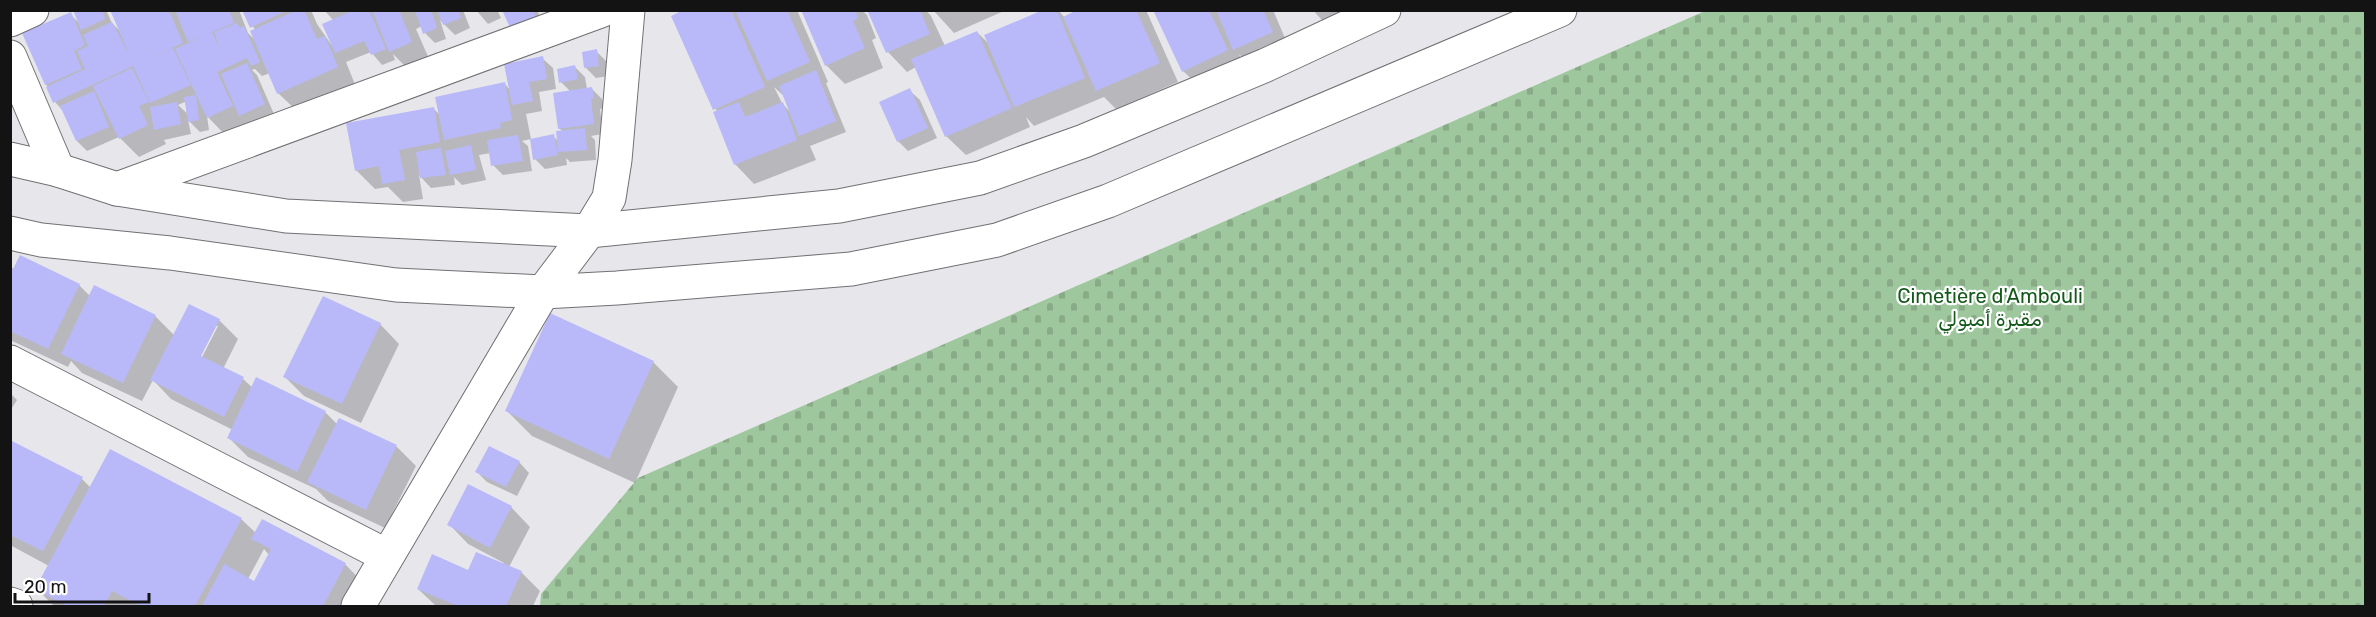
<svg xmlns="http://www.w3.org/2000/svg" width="2376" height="617" font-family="Rubik,Vazirmatn,sans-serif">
	<defs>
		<pattern id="cemetery-stones" width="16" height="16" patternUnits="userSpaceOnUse" patternTransform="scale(1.5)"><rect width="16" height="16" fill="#9fc79e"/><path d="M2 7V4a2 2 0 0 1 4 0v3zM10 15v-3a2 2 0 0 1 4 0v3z" fill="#88aa87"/></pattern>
	</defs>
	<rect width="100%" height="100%" fill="#e7e7eb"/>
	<!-- cemetery -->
	<path fill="url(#cemetery-stones)" d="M1705 11H2365V606H540L541 594 638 478Z"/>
	<!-- shadow -->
	<g fill="#0003" fill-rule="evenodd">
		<path d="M74 10H106L112 23 121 32 112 10H239L248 33 255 40V30L244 10H311L317 24 333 47 334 21 324 10H463L470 28 455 35 440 20 446 39 435 43 425 33 422 26 416 29 430 61 409 70 393 54 395 60 382 65 371 52 346 62 356 87 298 112 278 93 270 73 262 76 255 69 252 70 257 75 274 114 227 137 207 116 209 130 200 132 188 120 191 134 164 140 166 144 139 157 119 137 87 151 77 141 64 112 55 102 46 84 70 14 79 23ZM187 101 189 115 178 105Z"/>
		<path d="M476 10H497L501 18 488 24Z"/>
		<path d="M504 10H537L547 33Z"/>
		<path d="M687 10H797L828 82 826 83 846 132 810 146 816 160 754 184 735 164 717 112 673 17ZM774 87 785 97 791 113 782 103Z"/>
		<path d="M802 10H862L867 15 876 38 872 40 883 68 845 84 826 65Z"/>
		<path d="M868 10H926L931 16 945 46 977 32 990 45 1047 10H1058L1065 18 1081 10H1146L1178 82 1116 109 1104 97 1034 126 1026 117 1030 127 966 155 946 136 916 67 907 72 888 52Z"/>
		<path d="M933 10H1004V11L954 33Z"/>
		<path d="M1155 10H1273L1291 52 1253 68 1239 54 1246 70 1203 90 1183 71Z"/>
		<path d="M1313 10H1373L1334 34Z"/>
		<path d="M596 51 606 61 609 76 596 78 586 68Z"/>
		<path d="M542 58 553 68 556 89 539 92 542 111 526 114 531 139 522 141 528 146 532 171 503 175 493 165 491 153 479 155 486 180 462 185 454 177 455 185 431 188 419 175 423 199 403 202 388 187 375 189 356 170 434 109 440 115 505 84 510 90Z"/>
		<path d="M575 67 585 77 587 89H592L602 99 604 108 600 109 603 134 591 136 595 140 596 160 570 162 566 158 567 165 545 169 535 159 553 136 558 141 563 132 559 128 571 92 561 82Z"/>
		<path d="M909 90 920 100 937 138 908 151 898 141Z"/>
		<path d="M10 266 15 270 79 285 90 296 155 316 174 335 219 320 238 339 223 369 243 379 253 388 325 412 337 424 339 420 397 447 416 466 385 528 328 501 316 489 248 457 229 438 233 430 171 399 153 380 142 401 82 373 71 361 68 367 10 340ZM215 326H218L199 363 197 362Z"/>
		<path d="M380 324 399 344 361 423 304 396 285 377Z"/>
		<path d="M653 362 678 387 635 483 532 436 507 411Z"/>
		<path d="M10 393 17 400 10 411Z"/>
		<path d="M10 441 82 479 91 488 241 519 256 533 345 564 370 590 361 606H54L37 589 49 566 10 545ZM264 549 269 555 255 583 248 579Z"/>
		<path d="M519 462 529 473 517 496 487 482 477 472Z"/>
		<path d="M511 507 530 527 509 567 521 572 540 591 533 606H436L418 589 469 572 503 565 504 563 468 544 449 524Z"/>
	</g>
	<!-- building -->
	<g fill="#b9b9fa">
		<path d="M73 10H102L105 19 81 30Z"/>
		<path d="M110 10H169L183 43 53 103 46 87 85 69 77 51 88 46 83 35 112 22 130 56Z"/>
		<path d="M175 10H229L234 23 212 32 220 49 214 32 237 23 240 28 244 26 260 62 251 66 247 58 217 72 233 106 207 118 175 49 203 36 188 42Z"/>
		<path d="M242 10H288L250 28Z"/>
		<path d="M297 10H304L317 39 325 36 338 67 277 94 250 31Z"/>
		<path d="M354 10H369L386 49 371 55 364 41 335 53 322 24Z"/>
		<path d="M372 10H399L412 42 389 52Z"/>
		<path d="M415 10H431L437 28 423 34Z"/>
		<path d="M437 10H458L461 18 443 25Z"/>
		<path d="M502 10H533L538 22 513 34Z"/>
		<path d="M683 10H731L765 87 713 110 671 16Z"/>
		<path d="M735 10H787L810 62 767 81Z"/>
		<path d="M801 10H855L858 18 853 21 865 48 825 66Z"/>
		<path d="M867 10H920L930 34 886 53Z"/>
		<path d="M1043 10H1057L1085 78 1014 107 984 35Z"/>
		<path d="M1077 10H1136L1160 63 1096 91 1063 17Z"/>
		<path d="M1153 10H1209L1228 50 1182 72Z"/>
		<path d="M1216 10H1263L1273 32 1233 50Z"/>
		<path d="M71 12 85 45 74 51 82 69 45 85 22 33Z"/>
		<path d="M977 31 1012 108 945 137 911 59Z"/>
		<path d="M173 48 191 85 150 103 133 66Z"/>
		<path d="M597 49 599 66 584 68 582 52Z"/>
		<path d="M543 56 547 79 529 82 533 101 512 105 504 64Z"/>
		<path d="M247 63 265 104 239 116 221 74Z"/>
		<path d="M575 65 578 79 559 83 557 69Z"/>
		<path d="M132 68 149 102 139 106 148 125 119 139 93 86Z"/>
		<path d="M816 70 836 121 799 136 779 86Z"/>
		<path d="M505 82 512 120 500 123 501 128 444 140 435 97Z"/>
		<path d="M592 87 594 98 591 99 594 124 558 129 553 93Z"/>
		<path d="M910 88 928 128 897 142 879 102Z"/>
		<path d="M94 91 109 127 76 141 60 106Z"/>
		<path d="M196 95 199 120 188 122 184 97Z"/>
		<path d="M177 102 181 124 154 130 150 107Z"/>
		<path d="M739 102 745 117 783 102 797 140 734 165 713 112Z"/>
		<path d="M434 107 440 142 399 150 405 180 382 184 379 166 355 171 346 123Z"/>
		<path d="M585 128 587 150 558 152 556 131Z"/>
		<path d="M554 134 558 155 533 160 530 139Z"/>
		<path d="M518 135 523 161 491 166 487 140Z"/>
		<path d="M471 145 476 170 450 175 445 151Z"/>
		<path d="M441 148 446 175 420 178 416 152Z"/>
		<path d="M20 255 80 284 48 349 10 331V275Z"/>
		<path d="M94 285 156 315 123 383 61 354Z"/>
		<path d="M323 296 381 323 342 404 283 377Z"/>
		<path d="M189 304 220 319 201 356 244 377 224 417 150 380Z"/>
		<path d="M550 313 654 361 609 459 505 411Z"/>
		<path d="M256 377 326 411 297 472 227 438Z"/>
		<path d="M339 418 397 445 366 510 307 482Z"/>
		<path d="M10 440 83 477 43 551 10 535Z"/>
		<path d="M489 446 520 461 506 487 475 472Z"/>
		<path d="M110 449 242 518 195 606H141L112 591 104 606H67L35 589Z"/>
		<path d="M468 484 512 506 490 548 447 525Z"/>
		<path d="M262 519 346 563 323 606H202L224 564 254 581 271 549 251 539Z"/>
		<path d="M476 552 522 571 506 606H458L417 589 432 554 468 570Z"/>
	</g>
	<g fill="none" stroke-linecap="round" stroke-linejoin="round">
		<!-- minor casing -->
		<g stroke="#717175" stroke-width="35">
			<g id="minor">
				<path d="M10 20 32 10"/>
				<path d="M10 57 58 170"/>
				<path d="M117 189 603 10"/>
				<path d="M10 362 387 556"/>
				<path d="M10 604 16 606"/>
				<path d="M358 606 543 292 589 231 609 198 615 160 628 10"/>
			</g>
		</g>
		<!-- secondary casing -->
		<g stroke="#717175" stroke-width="35">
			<g id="secondary">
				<path d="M10 159 58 170 117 189 286 216 589 231 839 206 980 178 1084 141 1266 65 1384 10"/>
				<path d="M10 233 41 240 170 253 396 285 543 292 617 288 851 269 997 240 1108 201 1560 10"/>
			</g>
		</g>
		<!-- minor -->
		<use href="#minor" stroke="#fff" stroke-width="33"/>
		<!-- secondary -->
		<use href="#secondary" stroke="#fff" stroke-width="33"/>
	</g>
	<g text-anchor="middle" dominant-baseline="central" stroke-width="4.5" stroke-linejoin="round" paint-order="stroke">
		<!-- park labels -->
		<g font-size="20" fill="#14591a" stroke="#fff">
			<text x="1990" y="296">Cimetière d'Ambouli<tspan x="1990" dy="23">مقبرة أمبولي</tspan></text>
		</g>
	</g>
	<!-- border -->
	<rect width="2376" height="617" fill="none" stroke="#131314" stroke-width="24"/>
	<!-- scale -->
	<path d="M15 593v9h134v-9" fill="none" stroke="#131314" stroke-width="3"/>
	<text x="24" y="593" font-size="18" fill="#131314" stroke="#ffffff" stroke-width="4.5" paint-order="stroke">20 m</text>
</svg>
